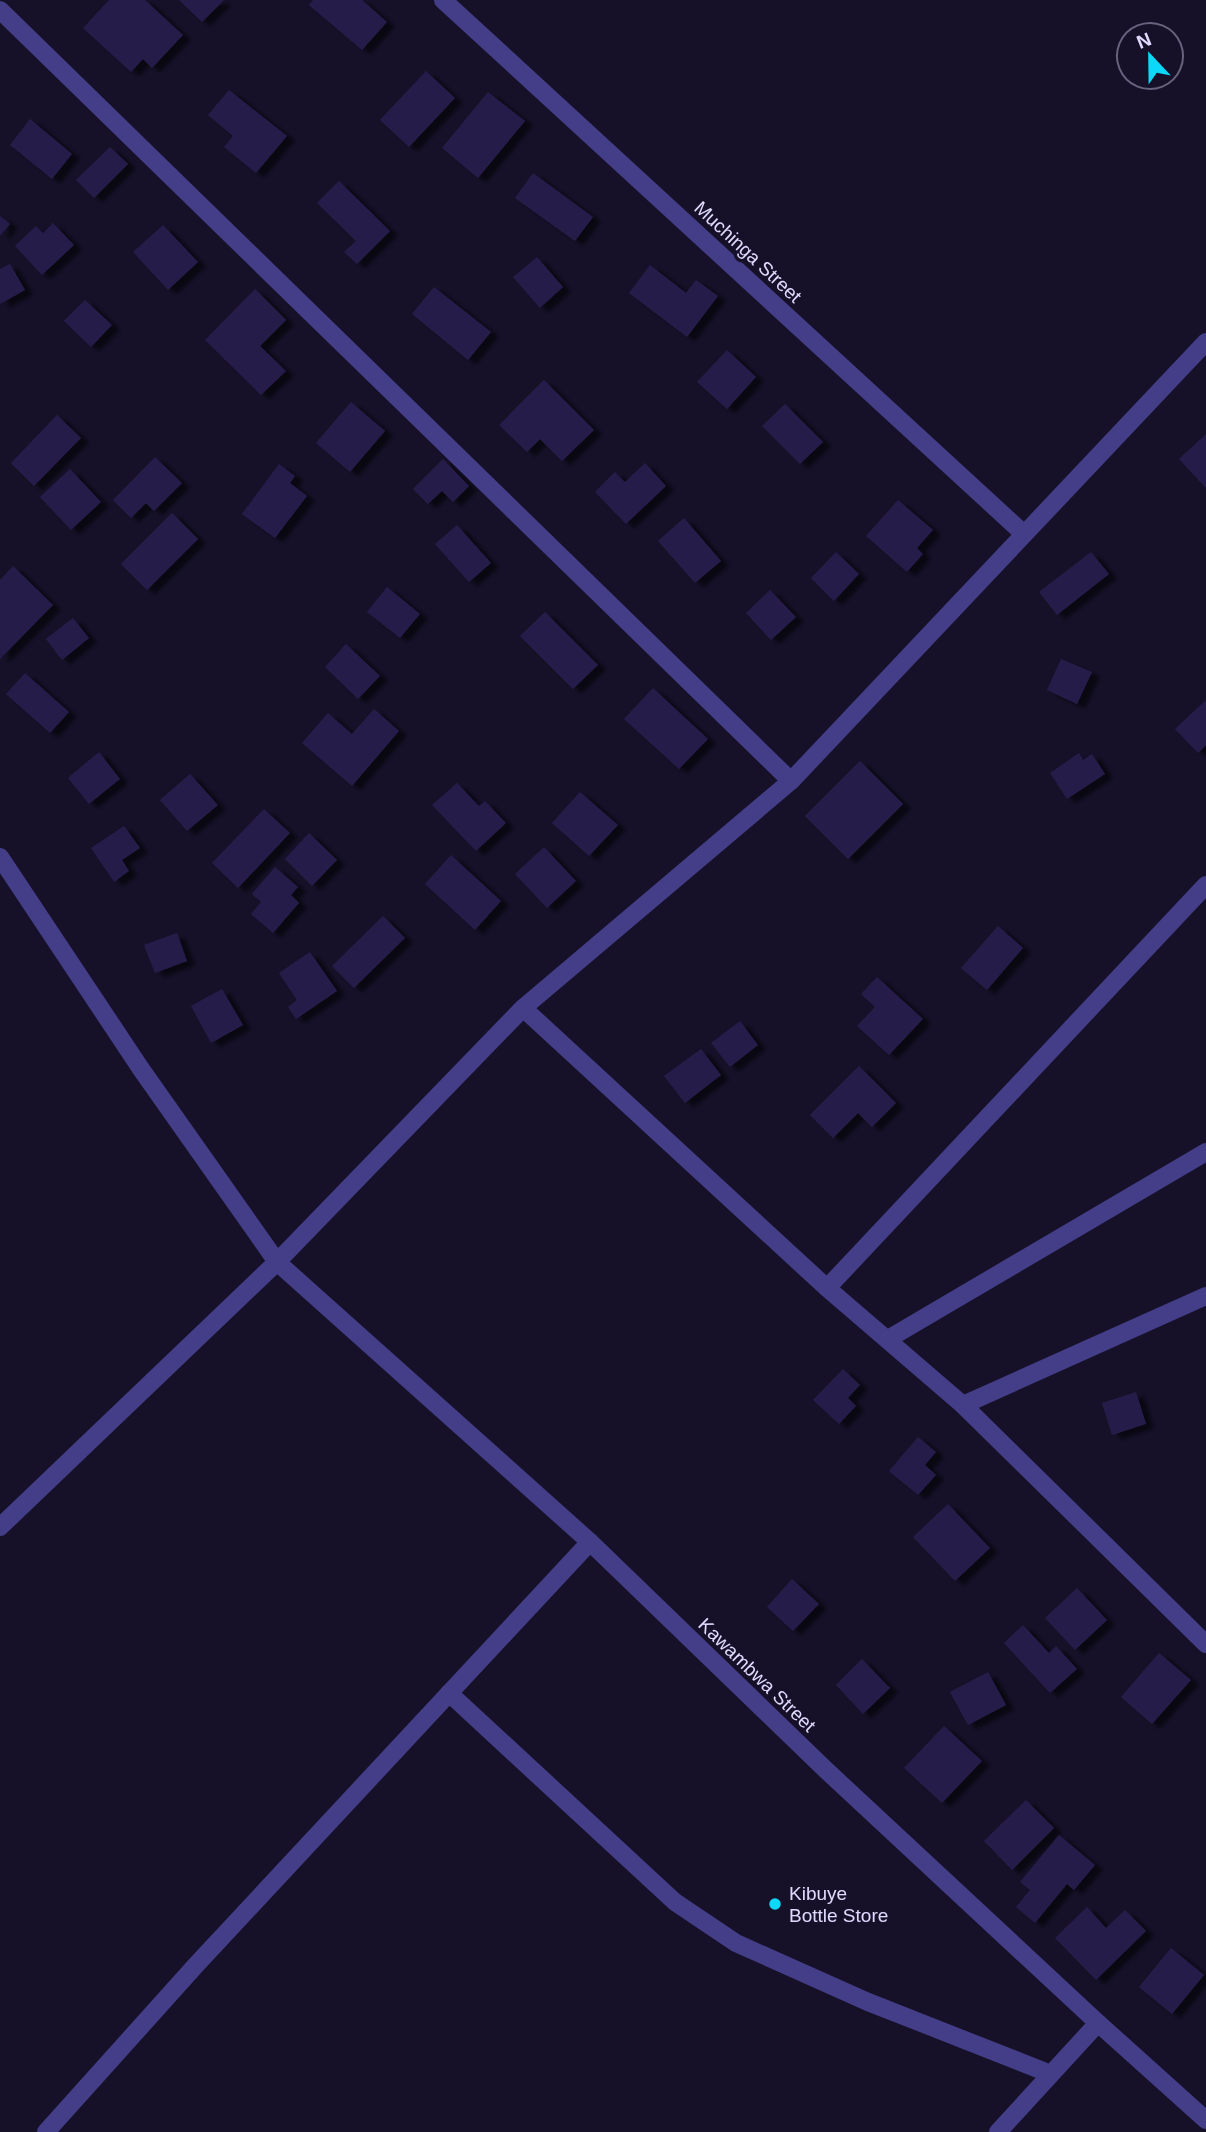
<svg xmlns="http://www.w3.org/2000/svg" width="1206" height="2132" font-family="Arial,sans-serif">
	<defs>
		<filter id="shadow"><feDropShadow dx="8" dy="4.5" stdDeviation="2" flood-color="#0009"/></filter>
	</defs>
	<rect width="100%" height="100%" fill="#161129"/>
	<!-- building -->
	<g fill="#281e4a" filter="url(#shadow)">
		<path d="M109 0H145L183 35 152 68 143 59 131 72 83 28Z"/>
		<path d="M179 0H224L202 22Z"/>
		<path d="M313 0H362L387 22 362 50 309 5Z"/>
		<path d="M426 71 455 98 409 147 380 120Z"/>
		<path d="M229 90 287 136 256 173 224 147 233 136 208 115Z"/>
		<path d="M488 92 525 121 478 178 442 148Z"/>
		<path d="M30 119 72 154 52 179 10 145Z"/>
		<path d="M110 147 128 164 94 198 76 180Z"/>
		<path d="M533 173 593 217 575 241 515 198Z"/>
		<path d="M339 181 390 231 357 264 344 252 356 241 317 203Z"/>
		<path d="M0 216 10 224 0 236Z"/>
		<path d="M53 223 74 245 42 275 15 246 36 226 43 233Z"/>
		<path d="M163 225 198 262 168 290 133 252Z"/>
		<path d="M537 257 563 287 540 308 513 277Z"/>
		<path d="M10 264 25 290 0 304V269Z"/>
		<path d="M650 265 686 293 696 280 718 296 687 337 629 293Z"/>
		<path d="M434 287 491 332 468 360 412 314Z"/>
		<path d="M255 289 286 320 260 346 286 371 261 395 205 340Z"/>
		<path d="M85 300 112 325 91 347 64 321Z"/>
		<path d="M727 350 756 377 727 409 697 382Z"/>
		<path d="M544 380 594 430 562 461 540 439 527 452 499 425Z"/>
		<path d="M351 402 385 431 350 472 316 443Z"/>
		<path d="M785 404 823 442 800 464 762 426Z"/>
		<path d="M57 415 81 438 34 486 11 463Z"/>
		<path d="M1206 434V488L1179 459Z"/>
		<path d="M155 457 182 483 154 511 146 503 131 518 113 500Z"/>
		<path d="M443 459 469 486 453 502 442 491 428 504 413 489Z"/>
		<path d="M645 463 666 486 626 524 595 492 615 472 625 482Z"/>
		<path d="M279 464 295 476 290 483 307 496 275 538 242 514Z"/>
		<path d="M70 469 101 502 71 530 40 497Z"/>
		<path d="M898 500 933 530 917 548 923 554 907 572 866 536Z"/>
		<path d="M172 513 198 539 147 590 121 564Z"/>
		<path d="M684 518 721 561 695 583 658 541Z"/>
		<path d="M457 525 491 563 469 582 435 544Z"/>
		<path d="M836 552 859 574 834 601 811 578Z"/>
		<path d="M1091 552 1109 574 1057 615 1039 592Z"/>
		<path d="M13 566 53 605 0 659V580Z"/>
		<path d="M387 587 420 614 400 638 367 612Z"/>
		<path d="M770 590 796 617 771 640 746 613Z"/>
		<path d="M545 612 598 665 573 689 520 636Z"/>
		<path d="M73 618 89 638 62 660 46 639Z"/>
		<path d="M346 644 380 676 358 699 325 667Z"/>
		<path d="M1061 659 1092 672 1077 704 1047 690Z"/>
		<path d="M25 673 69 712 50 733 6 694Z"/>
		<path d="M653 688 708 739 679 769 624 719Z"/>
		<path d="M1206 700V745L1198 753 1175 729Z"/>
		<path d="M374 709 399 731 352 786 302 743 328 713 352 734Z"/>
		<path d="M99 752 120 779 89 804 68 778Z"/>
		<path d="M1079 753 1083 760 1092 754 1105 774 1067 799 1050 773Z"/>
		<path d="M860 761 903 804 848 859 805 816Z"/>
		<path d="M190 774 218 805 187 831 160 800Z"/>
		<path d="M457 783 479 806 485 801 506 823 476 851 432 805Z"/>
		<path d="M580 792 618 825 589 856 552 823Z"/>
		<path d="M264 809 290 833 238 888 212 863Z"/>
		<path d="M124 826 140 848 122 860 129 871 114 882 91 848Z"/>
		<path d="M309 833 337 860 312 886 285 859Z"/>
		<path d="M544 847 576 881 547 908 515 874Z"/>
		<path d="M451 855 501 901 475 930 425 884Z"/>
		<path d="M275 867 298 887 291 895 299 903 273 933 251 914 261 902 252 894Z"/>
		<path d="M383 916 405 938 354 988 332 966Z"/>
		<path d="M998 926 1023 948 987 990 961 968Z"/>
		<path d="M177 933 187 961 155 973 144 945Z"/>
		<path d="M310 952 337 991 296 1019 288 1007 297 1000 279 973Z"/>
		<path d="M877 977 923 1019 889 1055 857 1026 875 1007 861 994Z"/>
		<path d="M222 989 243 1025 211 1043 191 1006Z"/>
		<path d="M740 1021 758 1045 730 1067 711 1043Z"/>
		<path d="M701 1049 721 1075 685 1103 664 1076Z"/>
		<path d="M859 1066 896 1103 872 1127 858 1113 833 1138 810 1115Z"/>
		<path d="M843 1369 860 1385 848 1398 856 1406 839 1424 813 1400Z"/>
		<path d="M1136 1392 1146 1424 1112 1435 1102 1403Z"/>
		<path d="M918 1437 936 1452 925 1465 936 1475 918 1495 889 1471Z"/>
		<path d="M948 1504 990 1548 955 1581 913 1537Z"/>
		<path d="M792 1579 819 1604 793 1631 767 1607Z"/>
		<path d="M1077 1588 1107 1620 1075 1650 1045 1618Z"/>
		<path d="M1023 1625 1049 1653 1056 1646 1077 1669 1050 1693 1004 1643Z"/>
		<path d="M1159 1653 1191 1680 1152 1724 1121 1697Z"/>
		<path d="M862 1659 890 1688 863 1714 836 1685Z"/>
		<path d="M988 1672 1006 1705 968 1725 950 1692Z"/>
		<path d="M944 1726 982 1761 942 1803 904 1768Z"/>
		<path d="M1026 1800 1054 1828 1012 1870 984 1841Z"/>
		<path d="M1059 1835 1095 1865 1074 1890 1067 1884 1035 1923 1016 1907 1030 1890 1020 1882Z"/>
		<path d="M1087 1907 1106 1928 1125 1910 1146 1931 1096 1980 1055 1938Z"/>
		<path d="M1171 1948 1204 1975 1172 2014 1139 1987Z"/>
	</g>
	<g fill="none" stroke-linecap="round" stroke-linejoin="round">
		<!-- lane -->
		<g stroke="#433e87" stroke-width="18">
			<path d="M449 1693 675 1902 736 1943 868 2002 1051 2074"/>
			<path d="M46 2132 196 1965 590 1542"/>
			<path d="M998 2132 1098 2023"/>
		</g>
		<!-- street -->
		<g stroke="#433e87" stroke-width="18">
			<path d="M443 0 1024 534"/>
			<path d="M0 10 791 781"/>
			<path d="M0 857 141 1069 277 1262 590 1542 827 1771 1098 2023 1206 2120"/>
			<path d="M523 1008 827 1288 963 1405 1206 1296"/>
			<path d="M827 1288 1206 885"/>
			<path d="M888 1339 1206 1152"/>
			<path d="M963 1405 1206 1644"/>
			<path d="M0 1527 277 1262 523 1008 791 781 1206 342"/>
		</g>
	</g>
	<!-- markers -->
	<circle fill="#0cd8f9" stroke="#161129" stroke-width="2.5" cx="775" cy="1904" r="7"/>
	<g text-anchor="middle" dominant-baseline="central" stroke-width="7" stroke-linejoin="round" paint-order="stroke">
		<!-- street labels -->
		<g font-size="19" fill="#e0dbfe" stroke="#161129">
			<text transform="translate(748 252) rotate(43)">Muchinga Street</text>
			<text transform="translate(757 1675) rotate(44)">Kawambwa Street</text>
		</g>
		<!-- poi labels -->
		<g font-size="19" fill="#e0dbfe" stroke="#161129" text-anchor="start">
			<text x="789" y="1893">Kibuye<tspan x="789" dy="22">Bottle Store</tspan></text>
		</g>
	</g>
	<!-- north arrow -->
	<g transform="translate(1150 56) rotate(338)"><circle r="33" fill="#161129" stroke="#67627e" stroke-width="2"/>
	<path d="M0-5L12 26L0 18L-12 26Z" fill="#0cd8f9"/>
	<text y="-10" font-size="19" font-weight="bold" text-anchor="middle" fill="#e0dbfe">N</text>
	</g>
</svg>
